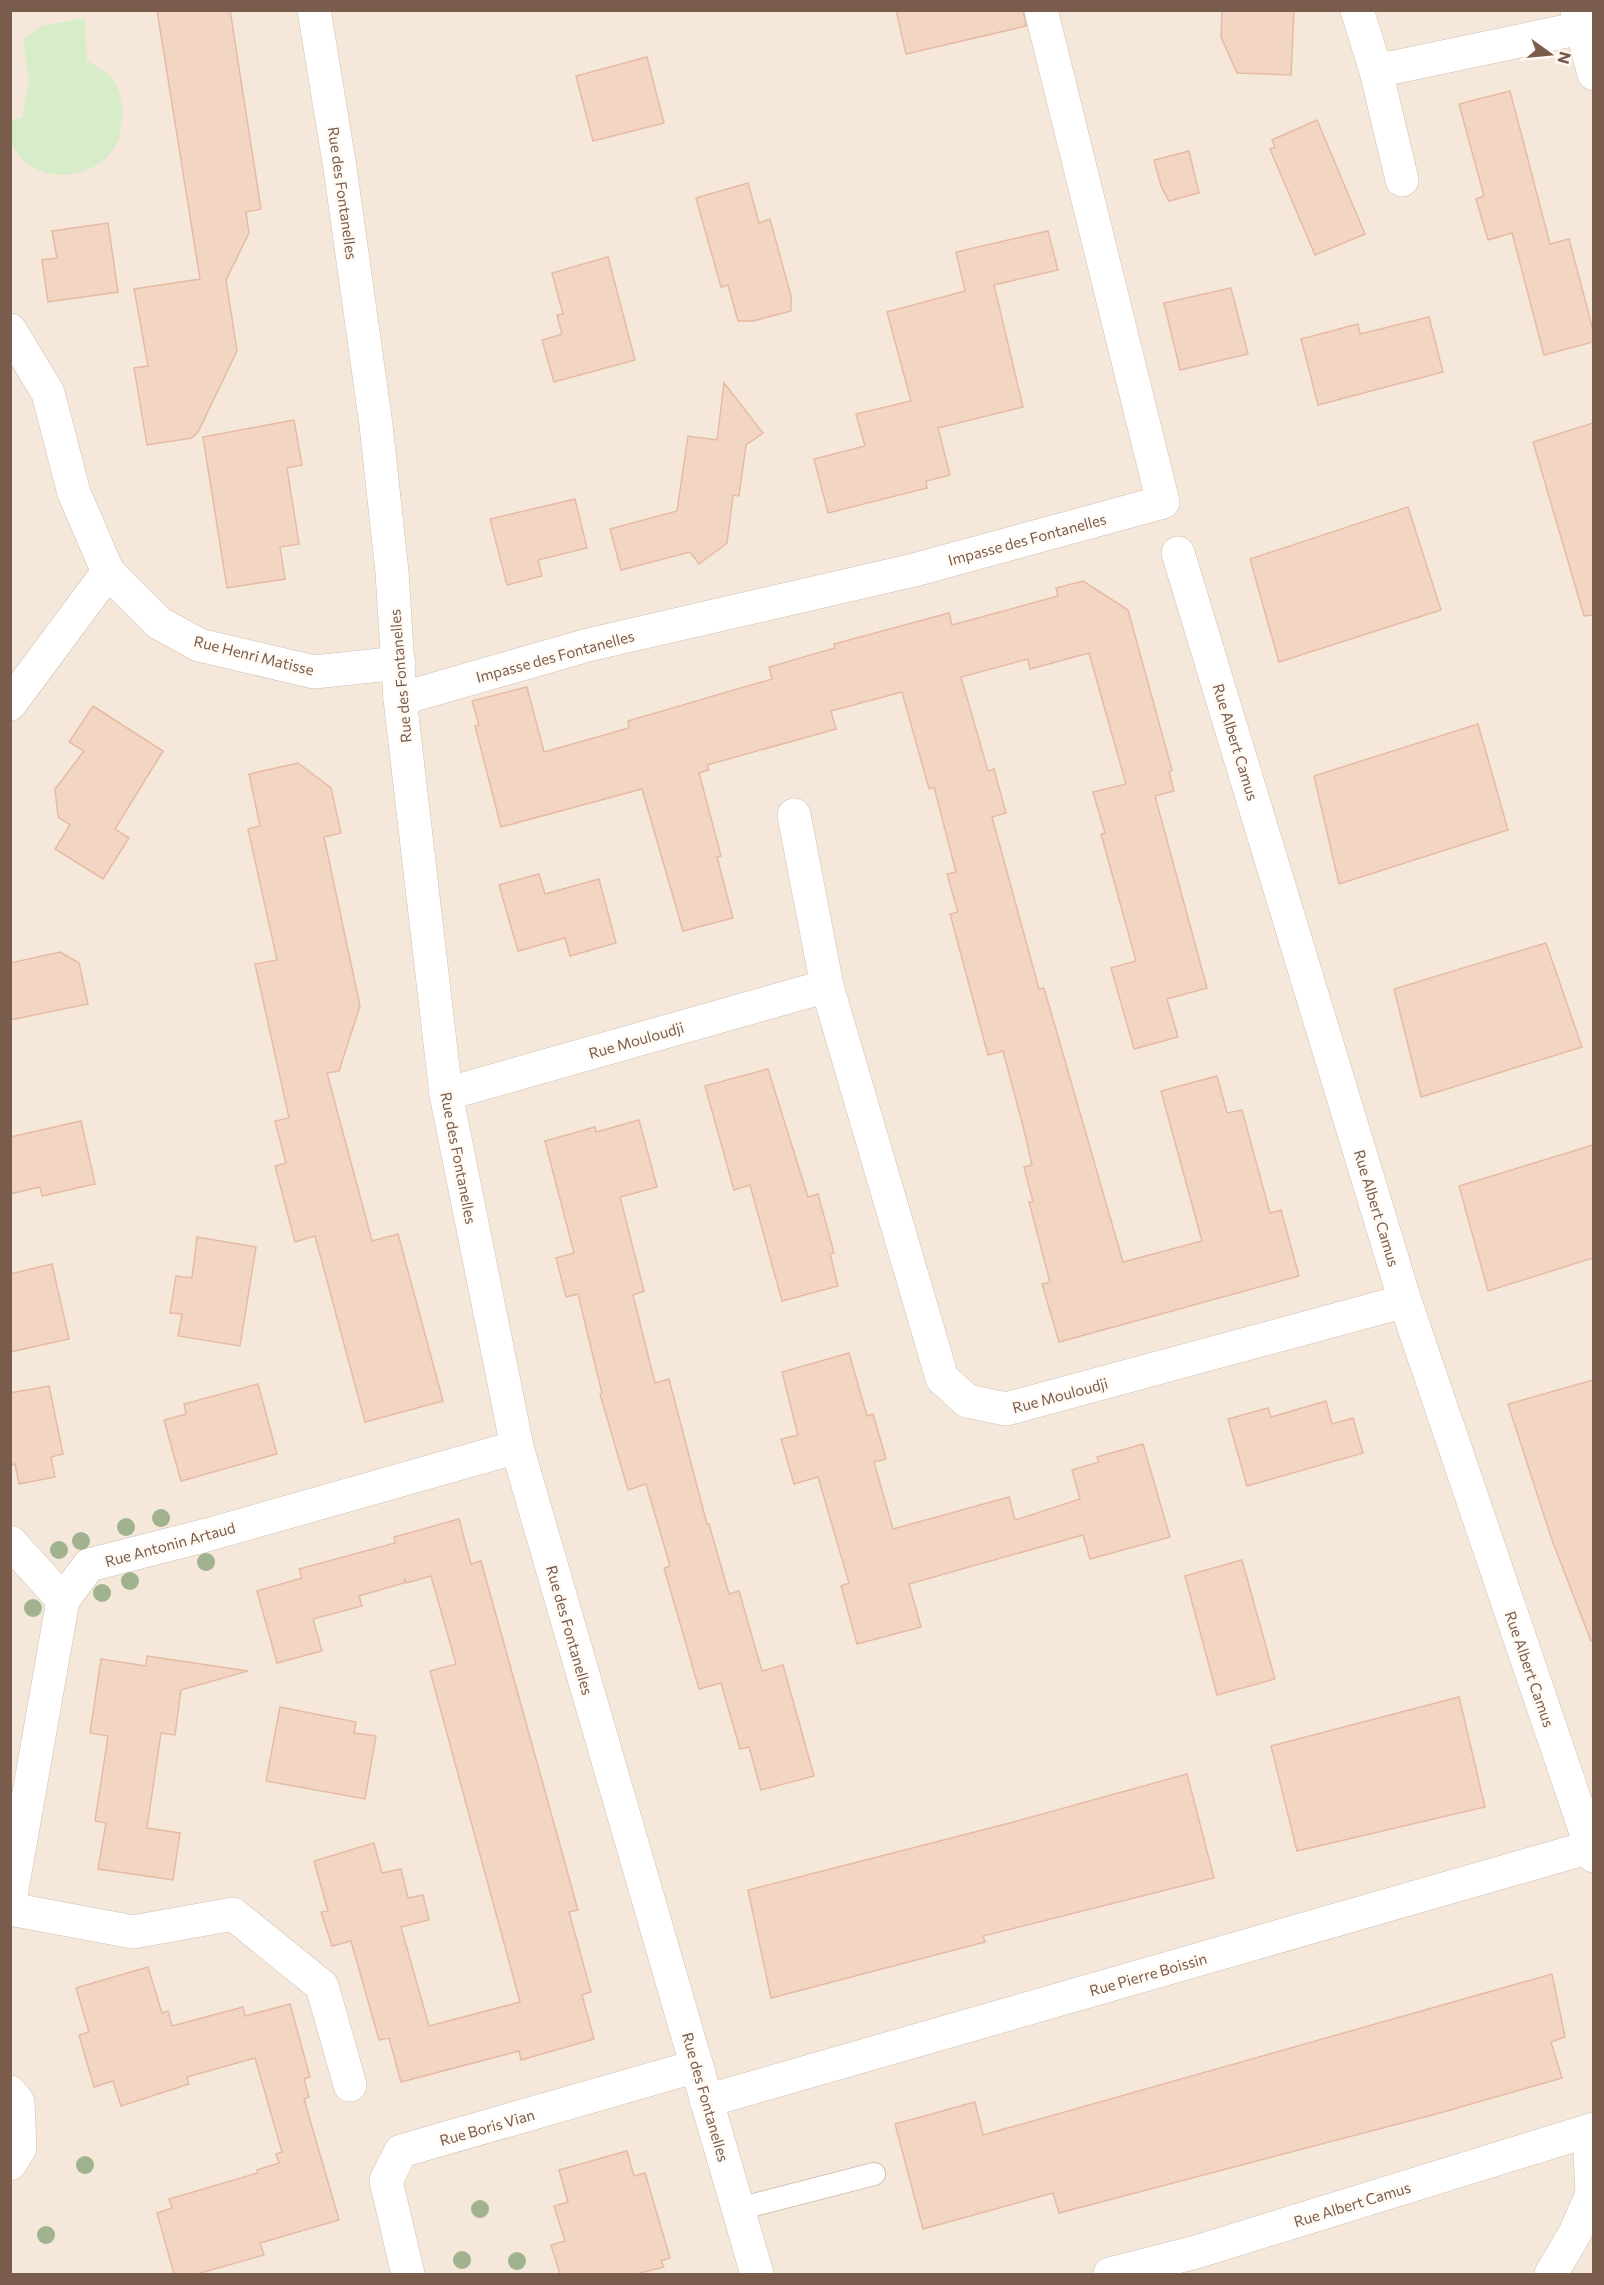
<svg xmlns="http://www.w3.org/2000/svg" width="1604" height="2285" font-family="Commissioner,sans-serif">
	<rect width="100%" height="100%" fill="#fdf6ec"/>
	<!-- residential -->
	<rect fill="#f5e8da" x="11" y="11" width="1582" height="2263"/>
	<!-- green -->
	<path fill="#d8ecc9" d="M85 18 87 61C94 65 104 70 110 76 118 84 122 99 122 110 122 122 122 134 116 145 95 183 34 186 13 147 9 140 10 128 11 120L22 118 29 81 23 40 40 26Z"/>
	<!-- building -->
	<g fill="#f3d5c3" stroke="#e6bba3" stroke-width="1.5">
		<path d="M157 10H230L261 209 246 212 249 233 226 280 237 351 198 432 192 438 147 445 134 368 148 366 134 289 200 279Z"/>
		<path d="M896 10H1023L1026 26 906 54Z"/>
		<path d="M1222 10H1294L1291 75 1237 73 1221 37Z"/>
		<path d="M647 57 664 123 593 141 576 76Z"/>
		<path d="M1510 91 1550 244 1569 239 1593 330V342L1544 355 1512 233 1488 240 1476 199 1484 196 1459 104Z"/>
		<path d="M1317 120 1365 234 1315 255 1270 149 1275 147 1272 140Z"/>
		<path d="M1189 151 1199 193 1169 201 1161 186 1154 160Z"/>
		<path d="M748 183 759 223 770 219 791 296V311L753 321H738L728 285 721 287 696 198Z"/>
		<path d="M108 223 118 292 48 302 42 260 57 258 52 231Z"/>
		<path d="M1048 231 1058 270 994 285 1023 407 938 428 950 475 926 481 927 488 828 513 814 459 865 446 856 414 911 401 887 312 965 291 956 252Z"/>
		<path d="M608 257 635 360 554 382 542 340 562 334 557 315 563 314 552 273Z"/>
		<path d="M1231 288 1248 354 1180 370 1164 303Z"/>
		<path d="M1429 317 1443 372 1318 405 1301 339 1358 324 1360 334Z"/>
		<path d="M724 383 763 433 746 445 739 496 733 495 727 543 699 564 690 552 621 570 610 529 677 511 688 436 717 440Z"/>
		<path d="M294 420 302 465 287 468 299 544 280 547 285 579 227 588 203 437Z"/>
		<path d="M1593 423V615L1584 616 1533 442Z"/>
		<path d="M575 499 587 548 538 560 542 576 507 585 490 519Z"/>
		<path d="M1408 507 1441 610 1279 662 1250 559Z"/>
		<path d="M1083 581 1128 610 1172 770 1169 772 1174 791 1155 796 1207 988 1167 999 1178 1037 1134 1049 1111 968 1136 961 1101 834 1105 833 1093 792 1126 784 1089 653 1030 669 1028 659 961 677 988 771 994 769 1006 813 992 817 1039 989 1044 988 1123 1262 1202 1241 1161 1091 1217 1076 1227 1113 1242 1110 1270 1213 1281 1210 1299 1276 1059 1342 1042 1284 1050 1282 1029 1202H1033L1024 1167 1032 1165 1024 1130 1003 1051 988 1055 950 914 958 912 947 874 956 872 934 787 929 789 902 692 831 711 836 729 707 765 709 770 699 773 721 856 717 857 733 918 683 931 642 789 501 827 475 726 479 725 472 701 527 687 544 752 629 728 628 721 772 679 769 667 835 648 834 644 949 613 952 625 1058 596 1056 588Z"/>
		<path d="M93 706 163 751 115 829 129 838 103 879 55 849 70 825 58 817 55 789 84 751 69 742Z"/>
		<path d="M1478 724 1508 830 1339 884 1314 776Z"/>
		<path d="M298 763 331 788 341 833 324 837 360 1006 339 1071 327 1073 372 1241 398 1234 443 1401 365 1422 315 1236 295 1242 275 1166 286 1163 275 1121 289 1118 255 964 277 960 248 829 260 826 249 774Z"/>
		<path d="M539 874 545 894 599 879 616 943 570 956 565 938 518 951 499 885Z"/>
		<path d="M1546 943 1582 1047 1421 1097 1394 989Z"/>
		<path d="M60 952 79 963 88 1004 10 1020V963Z"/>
		<path d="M768 1069 808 1197 818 1194 834 1253 830 1254 838 1286 782 1301 750 1185 734 1190 705 1086Z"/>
		<path d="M639 1120 657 1187 620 1197 644 1291 633 1295 655 1383 669 1379 707 1524H709L729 1594 739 1591 762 1671 783 1665 814 1776 761 1790 749 1747 740 1749 721 1683 699 1689 664 1568 670 1566 646 1484 628 1490 600 1394 602 1393 578 1294 566 1297 556 1258 574 1253 545 1141 595 1127 596 1132Z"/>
		<path d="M81 1121 95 1184 42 1196 40 1187 10 1194V1137Z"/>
		<path d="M1593 1145V1258L1488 1291 1459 1186Z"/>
		<path d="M197 1237 256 1247 240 1346 178 1336 182 1314 170 1313 176 1276 192 1278Z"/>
		<path d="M52 1264 69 1339 10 1352V1274Z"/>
		<path d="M849 1353 867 1416 873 1414 886 1459 874 1462 893 1529 1009 1497 1015 1520 1080 1499 1072 1470 1099 1462 1097 1457 1143 1444 1170 1537 1090 1559 1083 1535 909 1584 921 1627 857 1644 841 1586 849 1583 818 1477 794 1484 781 1439 798 1435 782 1372Z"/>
		<path d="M1593 1380V1640L1591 1641 1552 1540 1508 1404Z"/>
		<path d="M258 1384 277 1454 181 1481 164 1420 186 1414 184 1404Z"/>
		<path d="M49 1386 63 1454 51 1457 55 1477 19 1484 15 1464 10 1465V1393Z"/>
		<path d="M1326 1401 1332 1424 1353 1418 1363 1453 1247 1486 1228 1419 1268 1408 1271 1417Z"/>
		<path d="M459 1519 471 1564 481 1561 578 1910 569 1912 591 1992 582 1995 594 2039 521 2060 519 2051 401 2082 389 2038 379 2040 351 1941 332 1946 321 1912 328 1911 314 1861 374 1843 382 1873 401 1869 408 1898 423 1895 429 1920 401 1927 429 2026 520 2002 430 1671 456 1664 431 1576 406 1583 405 1579 404 1583 359 1596 362 1606 313 1619 322 1651 277 1663 257 1591 302 1578 299 1569 395 1543 394 1537Z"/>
		<path d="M1242 1560 1275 1679 1217 1695 1185 1576Z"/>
		<path d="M147 1656 248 1671 181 1690 175 1735 161 1733 147 1828 180 1833 173 1880 98 1869 106 1823 95 1821 108 1736 90 1733 101 1659 146 1666Z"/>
		<path d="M1459 1697 1485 1807 1297 1851 1271 1746Z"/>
		<path d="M280 1707 356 1722 354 1733 376 1736 365 1799 266 1781Z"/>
		<path d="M1187 1774 1214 1878 983 1936 985 1942 771 1998 748 1890 1006 1824Z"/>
		<path d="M148 1967 162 2013 168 2011 172 2026 243 2007 245 2016 290 2004 310 2077 304 2079 309 2097 304 2099 339 2220 260 2243 264 2255 197 2274H174L157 2213 172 2208 169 2199 258 2173 257 2170 279 2163 276 2154 282 2152 255 2058 187 2077 189 2084 121 2106 113 2081 94 2087 79 2035 89 2032 76 1988Z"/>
		<path d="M1552 1974 1565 2037 1551 2042 1562 2078 1436 2114 1059 2213 1053 2193 923 2229 895 2124 975 2102 983 2135Z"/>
		<path d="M627 2151 634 2176 645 2173 670 2258 661 2261 664 2267 636 2274H560L551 2245 565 2241 554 2206 568 2202 559 2170Z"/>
	</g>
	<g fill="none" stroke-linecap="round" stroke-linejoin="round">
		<!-- lane casing -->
		<g stroke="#d1beb0" stroke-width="24">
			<path id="lane" d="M738 2209 874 2174"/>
		</g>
		<!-- street casing -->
		<g stroke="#d1beb0" stroke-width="34">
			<g id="street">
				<path d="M314 10 340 168 376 425 392 572 400 699 446 1094 517 1447 757 2274"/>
				<path d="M1357 10 1376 71 1581 28"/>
				<path d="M1577 10 1594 74"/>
				<path d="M1376 71 1402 180"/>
				<path d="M10 330 48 393 74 493 108 572 159 623 199 645 314 672 399 663"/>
				<path d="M1178 553 1405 1301 1594 1856"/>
				<path d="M400 699 588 645 914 570 1163 502 1041 10"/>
				<path d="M10 704 108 572"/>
				<path d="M794 815 827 986"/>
				<path d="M446 1094 827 986 942 1378 967 1401 1006 1409 1405 1301"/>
				<path d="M10 1542 63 1600"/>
				<path d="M10 1901 63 1600 89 1565 207 1535 517 1447"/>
				<path d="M10 1909 133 1932 233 1914 322 1986 350 2085"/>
				<path d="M10 2092 18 2102 20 2148 10 2164"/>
				<path d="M706 2101 1590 1847"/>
				<path d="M408 2274 386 2181 401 2151 697 2066"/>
				<path d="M1110 2274 1196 2252 1594 2129"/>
				<path d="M1551 2274 1575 2233 1592 2194 1589 2131"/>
			</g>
		</g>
		<!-- lane -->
		<use href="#lane" stroke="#fff" stroke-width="22"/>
		<!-- street -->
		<use href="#street" stroke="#fff" stroke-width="33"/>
	</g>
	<!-- trees -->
	<g fill="#a0b28e">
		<circle cx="161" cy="1518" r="9"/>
		<circle cx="126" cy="1527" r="9"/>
		<circle cx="81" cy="1541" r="9"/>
		<circle cx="59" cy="1550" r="9"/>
		<circle cx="206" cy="1562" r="9"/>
		<circle cx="130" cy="1581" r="9"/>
		<circle cx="102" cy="1593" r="9"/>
		<circle cx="33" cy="1608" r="9"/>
		<circle cx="85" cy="2165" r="9"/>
		<circle cx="480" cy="2209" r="9"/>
		<circle cx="46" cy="2235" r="9"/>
		<circle cx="462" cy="2260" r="9"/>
		<circle cx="517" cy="2261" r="9"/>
	</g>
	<g text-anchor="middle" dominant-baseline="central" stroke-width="5" stroke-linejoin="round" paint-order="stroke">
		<!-- street labels -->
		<g font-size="15" fill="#7a5c4d" stroke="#fffaf3">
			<text transform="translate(343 193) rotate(82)">Rue des Fontanelles</text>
			<text transform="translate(1027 539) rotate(-15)">Impasse des Fontanelles</text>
			<text transform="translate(254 655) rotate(14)">Rue Henri Matisse</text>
			<text transform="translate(555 656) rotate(-15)">Impasse des Fontanelles</text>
			<text transform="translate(400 676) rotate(-95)">Rue des Fontanelles</text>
			<text transform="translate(1236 742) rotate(73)">Rue Albert Camus</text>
			<text transform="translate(636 1040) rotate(-16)">Rue Mouloudji</text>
			<text transform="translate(459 1158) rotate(79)">Rue des Fontanelles</text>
			<text transform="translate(1377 1208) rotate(73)">Rue Albert Camus</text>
			<text transform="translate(1060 1395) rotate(-15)">Rue Mouloudji</text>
			<text transform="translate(170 1544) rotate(-15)">Rue Antonin Artaud</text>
			<text transform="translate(570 1630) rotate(74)">Rue des Fontanelles</text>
			<text transform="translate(1530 1669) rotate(71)">Rue Albert Camus</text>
			<text transform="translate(1148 1974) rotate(-16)">Rue Pierre Boissin</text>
			<text transform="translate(706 2097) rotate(74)">Rue des Fontanelles</text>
			<text transform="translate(487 2127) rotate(-16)">Rue Boris Vian</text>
			<text transform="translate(1352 2204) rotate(-17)">Rue Albert Camus</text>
		</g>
	</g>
	<!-- border -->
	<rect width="1604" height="2285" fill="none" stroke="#7a5c4d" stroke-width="24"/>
	<!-- north arrow -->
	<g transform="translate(1550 54) rotate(105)" stroke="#fffaf3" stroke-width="4.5" paint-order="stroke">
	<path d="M0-4.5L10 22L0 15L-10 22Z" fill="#7a5c4d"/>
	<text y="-9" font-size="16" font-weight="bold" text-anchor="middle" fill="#7a5c4d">N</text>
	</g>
</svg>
